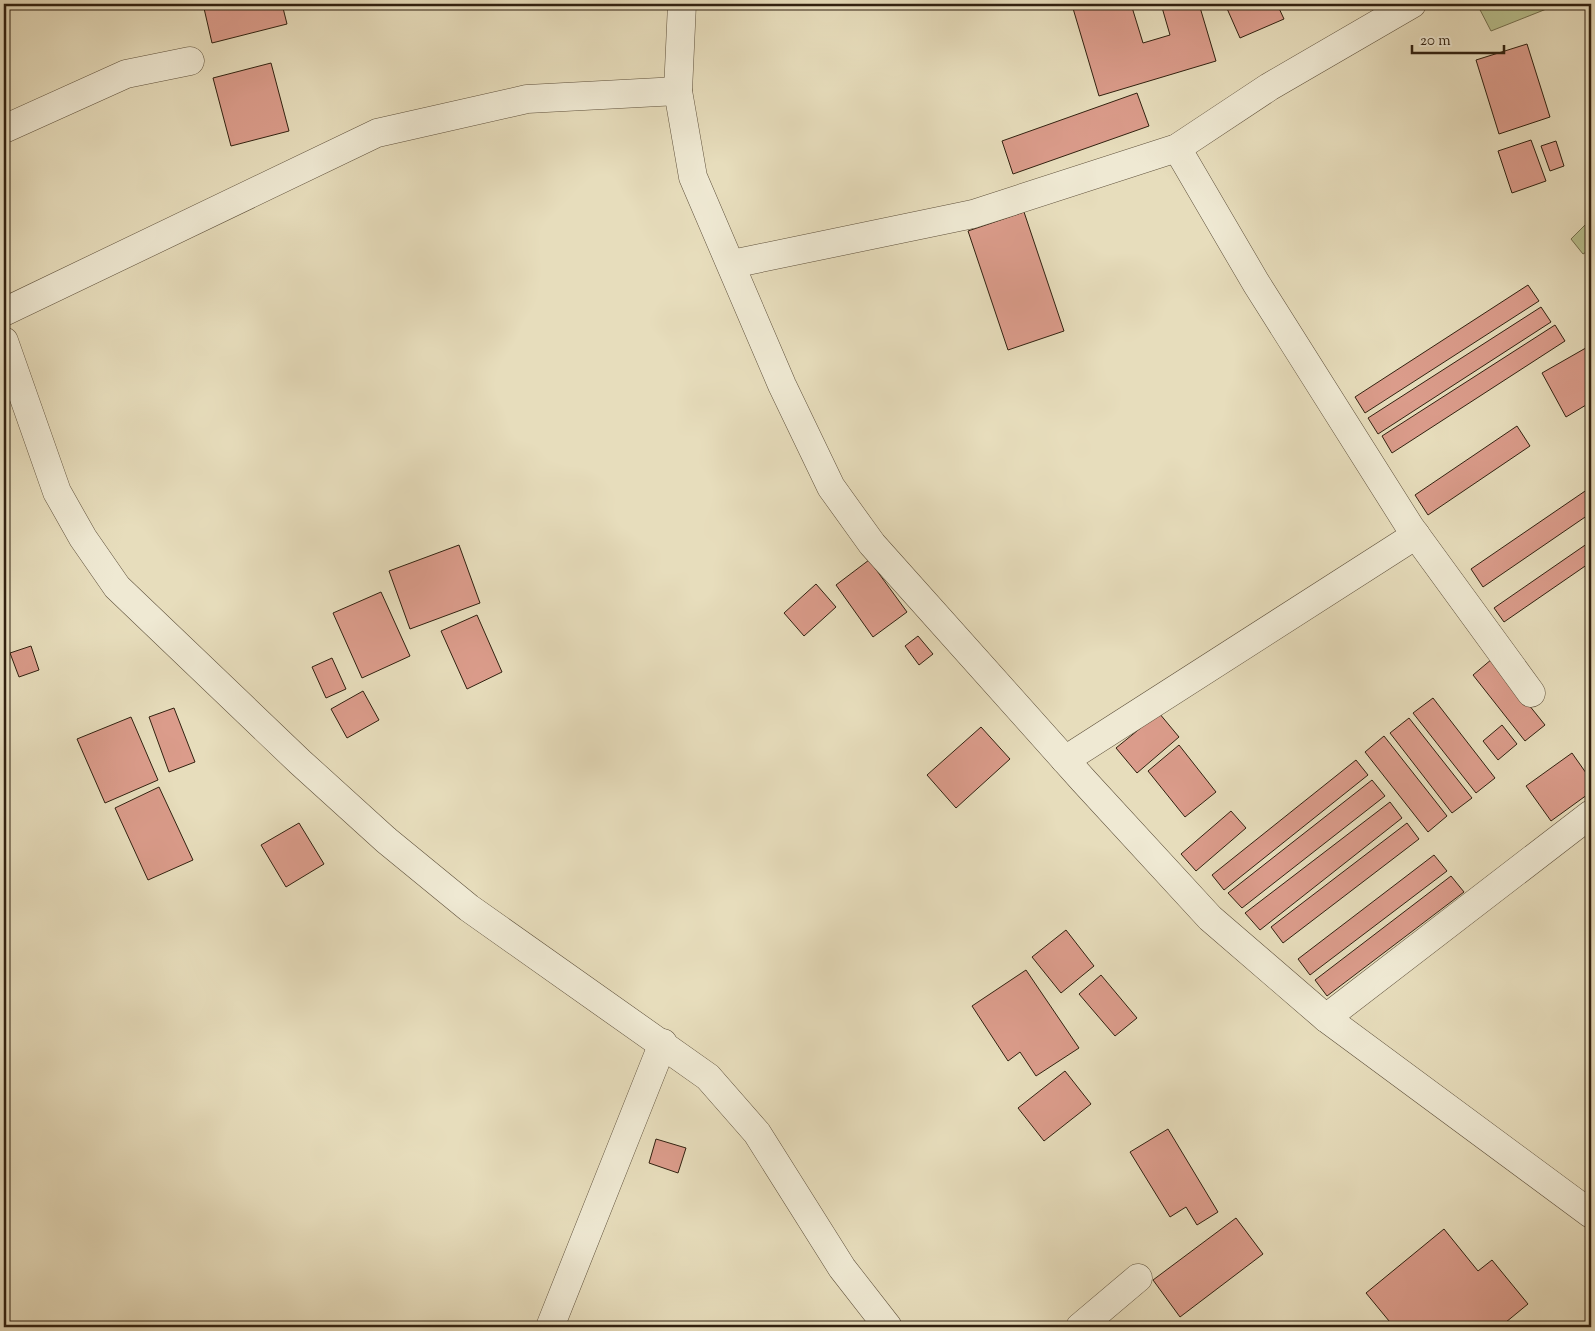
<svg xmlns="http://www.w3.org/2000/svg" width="1595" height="1331" font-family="'Sorts Mill Goudy',serif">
	<rect width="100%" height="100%" fill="#e7ddbc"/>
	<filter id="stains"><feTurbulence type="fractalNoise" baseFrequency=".004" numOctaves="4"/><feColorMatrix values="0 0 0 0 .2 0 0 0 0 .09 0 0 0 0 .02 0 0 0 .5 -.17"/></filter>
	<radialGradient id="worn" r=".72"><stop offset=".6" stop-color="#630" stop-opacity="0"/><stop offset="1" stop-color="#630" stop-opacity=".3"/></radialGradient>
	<!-- green -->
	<g fill="#b8c08e" stroke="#74704f">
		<path d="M1477 4H1559L1491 31Z"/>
		<path d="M1591 219V249L1583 254 1571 239Z"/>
	</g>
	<!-- building -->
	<g fill="#db9c8b" stroke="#312110">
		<path d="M203 4H282L287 24 212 43Z"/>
		<path d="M1131 4 1143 43 1170 35 1161 4H1199L1216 61 1099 96 1072 5Z"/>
		<path d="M1225 4H1277L1284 19 1240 38Z"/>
		<path d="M1527 44 1550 117 1499 134 1476 60Z"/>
		<path d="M271 63 289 131 231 146 213 78Z"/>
		<path d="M1137 93 1149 126 1013 174 1002 141Z"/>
		<path d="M1531 140 1546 181 1512 193 1498 151Z"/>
		<path d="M1556 141 1564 166 1550 171 1541 146Z"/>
		<path d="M1024 212 1064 331 1008 350 968 231Z"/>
		<path d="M1528 285 1539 301 1365 413 1355 397Z"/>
		<path d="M1541 307 1551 322 1378 434 1368 418Z"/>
		<path d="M1555 325 1565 341 1392 453 1382 436Z"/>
		<path d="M1591 345V402L1566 417 1542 373Z"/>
		<path d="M1517 426 1530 446 1428 515 1415 495Z"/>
		<path d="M1591 487V513L1483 587 1471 569Z"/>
		<path d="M1591 541V562L1504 622 1494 608Z"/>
		<path d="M459 545 480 603 410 629 389 571Z"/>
		<path d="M869 560 907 612 873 637 836 585Z"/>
		<path d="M816 584 836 607 804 636 784 613Z"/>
		<path d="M381 592 410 656 362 678 333 613Z"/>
		<path d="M477 615 502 672 467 689 441 631Z"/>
		<path d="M918 636 933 654 919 665 905 646Z"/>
		<path d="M31 646 39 670 19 677 10 653Z"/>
		<path d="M332 658 346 689 326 698 312 667Z"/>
		<path d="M1492 659 1545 725 1525 741 1473 675Z"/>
		<path d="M363 691 379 720 347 738 331 709Z"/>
		<path d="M1433 698 1495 778 1476 793 1413 713Z"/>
		<path d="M174 708 195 762 169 772 149 717Z"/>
		<path d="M1159 713 1179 737 1137 773 1116 748Z"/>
		<path d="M131 717 158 780 105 803 77 739Z"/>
		<path d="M1409 718 1472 798 1452 813 1390 733Z"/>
		<path d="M1502 725 1517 744 1498 760 1483 741Z"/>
		<path d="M981 727 1010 759 956 808 927 775Z"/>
		<path d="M1384 736 1447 816 1428 832 1365 752Z"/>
		<path d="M1179 745 1216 792 1185 817 1148 771Z"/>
		<path d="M1572 753 1591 780V792L1551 821 1526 786Z"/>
		<path d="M1356 760 1368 775 1224 890 1212 875Z"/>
		<path d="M1372 780 1385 796 1242 908 1228 893Z"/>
		<path d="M159 787 193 860 148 880 115 808Z"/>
		<path d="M1390 802 1402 818 1260 930 1245 913Z"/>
		<path d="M1231 811 1246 828 1196 871 1181 854Z"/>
		<path d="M299 823 324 864 286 887 261 845Z"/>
		<path d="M1407 823 1419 839 1283 943 1271 927Z"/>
		<path d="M1434 855 1447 871 1310 975 1298 959Z"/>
		<path d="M1451 876 1464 892 1327 996 1315 980Z"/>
		<path d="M1066 930 1094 966 1061 993 1032 957Z"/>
		<path d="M1026 970 1079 1048 1036 1076 1020 1052 1008 1061 972 1006Z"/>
		<path d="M1101 975 1137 1018 1115 1036 1079 994Z"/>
		<path d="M1065 1071 1091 1104 1044 1141 1018 1108Z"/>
		<path d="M1168 1129 1218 1212 1197 1225 1186 1207 1170 1217 1130 1152Z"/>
		<path d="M656 1139 686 1148 678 1173 649 1163Z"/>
		<path d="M1236 1218 1263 1254 1180 1317 1153 1280Z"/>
		<path d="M1444 1229 1478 1271 1492 1260 1528 1304 1500 1327H1394L1366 1293Z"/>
	</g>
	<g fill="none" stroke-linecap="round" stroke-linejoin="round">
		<!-- minor casing -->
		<g stroke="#5e503b" stroke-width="29">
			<g id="minor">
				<path d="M682 4 678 91 693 177 782 385 831 487 872 544 1083 780 1210 918 1326 1018 1591 1214"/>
				<path d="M4 129 126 74 190 61"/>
				<path d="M1177 148 1256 283 1410 527 1531 693"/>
				<path d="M732 264 973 214 1177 148 1269 87 1412 4"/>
				<path d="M4 312 377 133 527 99 678 91"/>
				<path d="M4 341 57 492 83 538 117 587 300 762 386 840 469 908 708 1077 757 1133 842 1268 888 1327"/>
				<path d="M1065 760 1416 535"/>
				<path d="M1326 1018 1591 814"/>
				<path d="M550 1327 663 1043"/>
				<path d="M1080 1327 1138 1278"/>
			</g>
		</g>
		<!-- minor -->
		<use href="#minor" stroke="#efe9d3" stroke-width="28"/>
	</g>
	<!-- margin -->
	<rect width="1595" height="1331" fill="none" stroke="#e7ddbc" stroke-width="20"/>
	<rect x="5" y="5" width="1585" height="1321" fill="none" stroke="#312110" stroke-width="2.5"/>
	<rect x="10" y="10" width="1575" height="1311" fill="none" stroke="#312110"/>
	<!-- scale -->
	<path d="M1412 45v8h92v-8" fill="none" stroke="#312110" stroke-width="2.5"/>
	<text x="1420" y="45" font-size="15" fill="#312110" stroke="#efe9d3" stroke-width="4" paint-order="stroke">20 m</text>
	<rect width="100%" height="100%" filter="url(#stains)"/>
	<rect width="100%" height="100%" fill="url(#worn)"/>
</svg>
